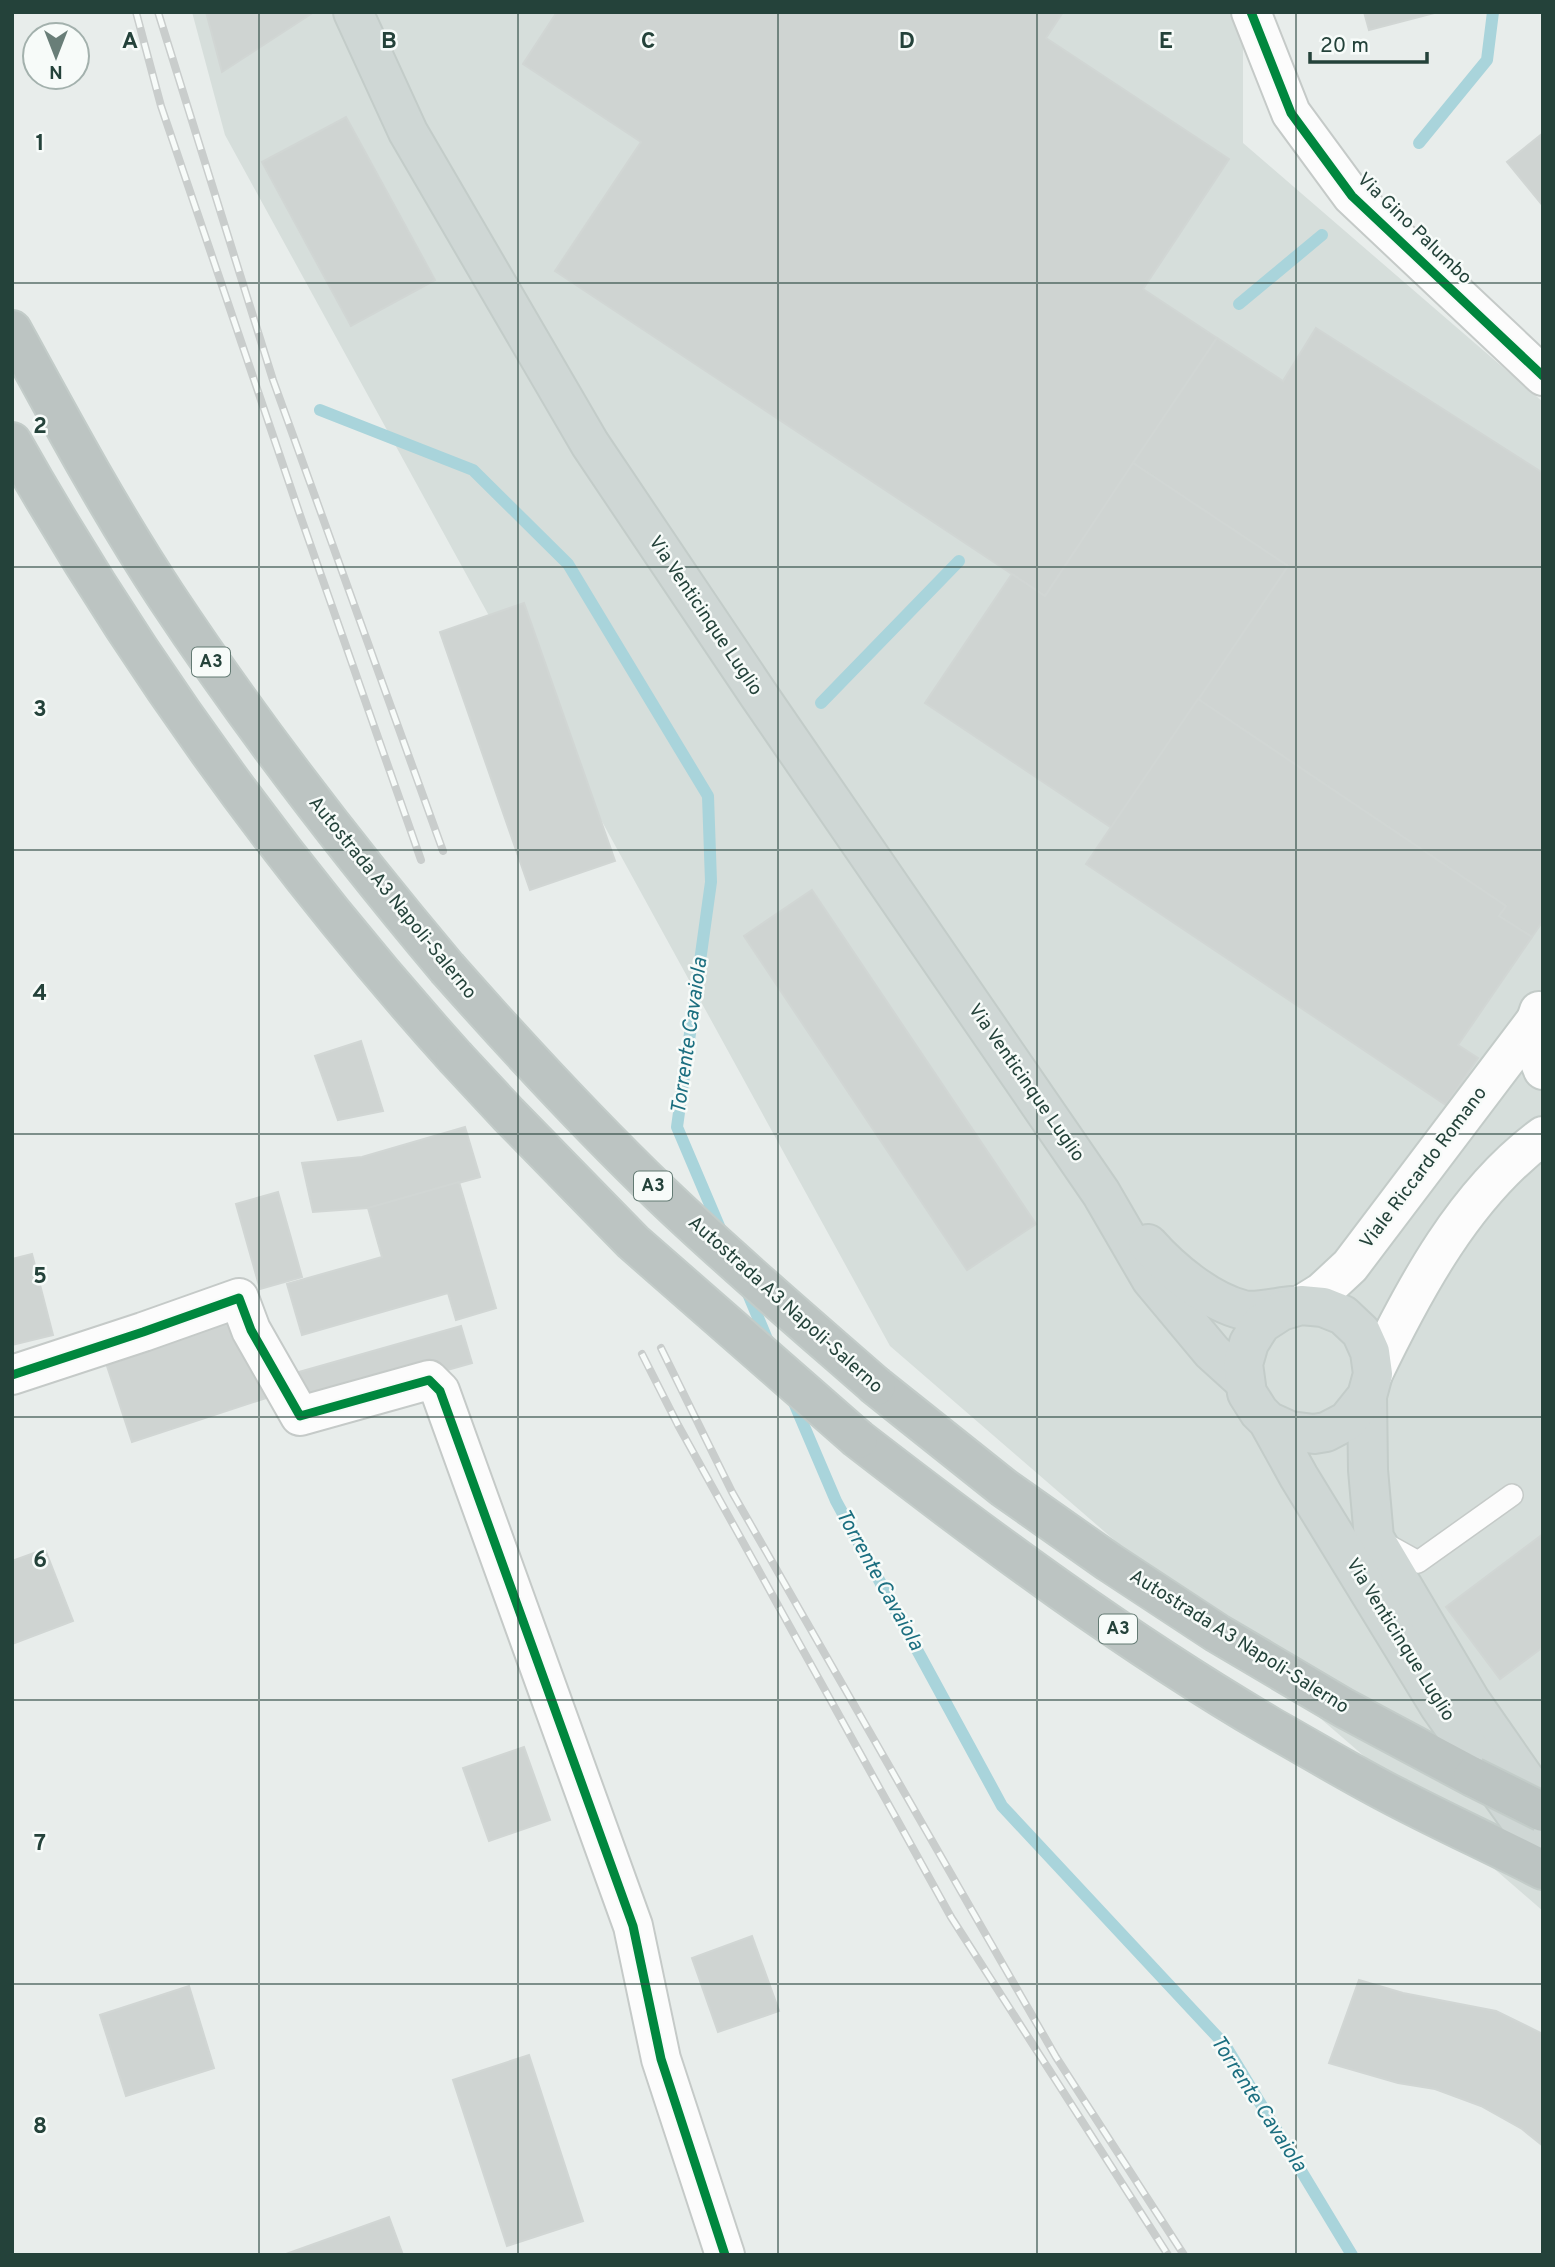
<svg xmlns="http://www.w3.org/2000/svg" width="1555" height="2267" font-family="Overpass,sans-serif">
	<rect width="100%" height="100%" fill="#e8edeb"/>
	<!-- built -->
	<path fill="#d6dedb" d="M192 12H1243V143L1543 402V1911L890 1346 225 135Z"/>
	<g fill="none" stroke-linecap="round" stroke-linejoin="round">
		<!-- stream -->
		<g stroke="#a9d4db" stroke-width="12">
			<path d="M1419 143 1487 60 1493 12"/>
			<path d="M1239 304 1322 235"/>
			<path d="M320 410 473 470 568 564 708 796 711 882 677 1127 722 1233"/>
			<path d="M821 703 959 561"/>
			<path d="M746 1289 770 1346"/>
			<path d="M792 1398 836 1501 1002 1806 1225 2045 1352 2255"/>
		</g>
	</g>
	<!-- building -->
	<g fill="#cfd4d2" stroke="#d1d6d4" stroke-width="2">
		<path d="M206 12H310L311 14 222 72Z"/>
		<path d="M557 12H1063L1046 38 1229 159 1143 289 1217 338 1045 596 555 271 641 142 523 64Z"/>
		<path d="M1364 12H1438L1369 30Z"/>
		<path d="M346 117 435 280 351 326 262 162Z"/>
		<path d="M1543 133V206L1507 162Z"/>
		<path d="M1316 328 1543 473V921L1532 937 1499 916 1506 906 1198 699 1288 566 1133 463 1217 338 1283 381Z"/>
		<path d="M1133 463 1288 566 1112 828 925 703 1012 574 1045 596Z"/>
		<path d="M524 603 615 861 530 890 440 632Z"/>
		<path d="M1198 699 1506 906 1499 916 1532 937 1458 1045 1478 1058 1446 1105 1086 864Z"/>
		<path d="M812 890 1036 1224 967 1270 744 936Z"/>
		<path d="M361 1041 383 1111 338 1120 315 1056Z"/>
		<path d="M465 1127 480 1177 368 1208 313 1212 302 1163 362 1157Z"/>
		<path d="M459 1182 496 1308 456 1320 448 1293 302 1335 287 1284 382 1257 368 1208Z"/>
		<path d="M278 1192 302 1277 260 1289 236 1204Z"/>
		<path d="M32 1254 53 1335 12 1345V1259Z"/>
		<path d="M238 1313 266 1398 132 1442 104 1357Z"/>
		<path d="M461 1326 472 1363 309 1409 299 1372Z"/>
		<path d="M1543 1534V1647L1500 1679 1446 1607Z"/>
		<path d="M45 1549 73 1621 12 1644V1561Z"/>
		<path d="M524 1747 550 1820 489 1841 463 1768Z"/>
		<path d="M752 1936 779 2011 718 2032 692 1958Z"/>
		<path d="M1359 1980 1403 1993 1496 2011 1543 2034V2146L1522 2129 1481 2106 1435 2089 1398 2083 1329 2063Z"/>
		<path d="M189 1986 214 2068 126 2096 100 2015Z"/>
		<path d="M529 2055 583 2221 507 2246 453 2080Z"/>
		<path d="M389 2217 403 2255H286V2254Z"/>
	</g>
	<g fill="none" stroke-linecap="round" stroke-linejoin="round">
		<!-- service casing -->
		<g stroke="#c5cac8" stroke-width="24">
			<path id="service" d="M1382 1542 1418 1562 1512 1495"/>
		</g>
		<!-- minor casing -->
		<g stroke="#c5cac8" stroke-width="42">
			<g id="minor">
				<path d="M1251 12 1291 113 1352 196 1543 376"/>
				<path d="M12 1375 143 1332 239 1298 251 1330 300 1416 429 1380 440 1391 633 1926 661 2059 725 2255"/>
			</g>
		</g>
		<!-- secondary casing -->
		<g stroke="#c3cbc8" stroke-width="42">
			<g id="secondary">
				<path d="M1539 1011C1531 1032 1534 1050 1543 1070"/>
				<path d="M1301 1305 1322 1292 1350 1266 1536 1020"/>
				<path d="M1373 1374C1414 1289 1465 1193 1543 1136"/>
			</g>
		</g>
		<!-- primary casing -->
		<g stroke="#c3ccc9" stroke-width="42">
			<g id="primary">
				<path d="M353 12 408 132 590 444 758 694 1101 1193 1151 1279 1212 1352 1244 1381"/>
				<path d="M1148 1244C1171 1270 1208 1301 1243 1310 1254 1313 1279 1307 1292 1306"/>
				<path d="M1367 1396 1368 1470 1374 1538 1470 1700 1543 1805"/>
				<path d="M1268 1421 1290 1431 1314 1434 1326 1432 1347 1421 1367 1396 1373 1374 1370 1352 1361 1332 1343 1315 1323 1307 1301 1305 1281 1311 1261 1324 1249 1343 1243 1364 1247 1393 1259 1412 1268 1421 1299 1477 1440 1707 1543 1853"/>
			</g>
		</g>
		<!-- motorway casing -->
		<g stroke="#c3ccc9" stroke-width="42">
			<g id="motorway">
				<path d="M12 330C61 420 110 511 166 596 252 726 347 849 447 968"/>
				<path d="M12 442C136 662 286 869 455 1057"/>
				<path d="M876 1386 1004 1488 1109 1562 1217 1633 1344 1708 1473 1777"/>
				<path d="M858 1439C991 1542 1126 1642 1271 1727 1312 1750 1353 1775 1396 1797 1444 1822 1494 1845 1543 1870"/>
			</g>
		</g>
		<!-- service -->
		<use href="#service" stroke="#fcfcfc" stroke-width="21"/>
		<!-- minor -->
		<use href="#minor" stroke="#fcfcfc" stroke-width="38"/>
		<!-- secondary -->
		<use href="#secondary" stroke="#fcfcfc" stroke-width="38"/>
		<!-- primary -->
		<use href="#primary" stroke="#cfd7d5" stroke-width="38"/>
		<!-- motorway -->
		<use href="#motorway" stroke="#bcc4c2" stroke-width="38"/>
		<!-- rail casing -->
		<g stroke="#c9cdcc" stroke-width="8">
			<g id="rail">
				<path d="M136 12 161 106 300 515 421 860"/>
				<path d="M158 12 273 380 443 851"/>
				<path d="M661 1348 732 1492 1056 2057 1184 2255"/>
				<path d="M642 1354 678 1425 951 1917 1168 2255"/>
			</g>
		</g>
		<!-- rail -->
		<use href="#rail" stroke="#f7fbf9" stroke-width="5" stroke-dasharray="16" stroke-linecap="butt"/>
		<!-- motorway-bridge casing -->
		<g stroke="#c3ccc9" stroke-width="42" stroke-linecap="butt">
			<g id="motorway-bridge">
				<path d="M447 968C516 1046 587 1123 662 1195 731 1261 804 1323 876 1386"/>
				<path d="M455 1057 508 1114 633 1242 858 1439"/>
				<path d="M1473 1777 1543 1812"/>
			</g>
		</g>
		<!-- motorway-bridge -->
		<use href="#motorway-bridge" stroke="#bcc4c2" stroke-width="38"/>
		<!-- cycleway casing -->
		<g stroke="#f7fbf9" stroke-width="13">
			<g id="cycleway">
				<path d="M1251 12 1291 113 1352 196 1543 376"/>
				<path d="M12 1375 143 1332 239 1298 251 1330 300 1416 429 1380 440 1391 633 1926 661 2059 725 2255"/>
			</g>
		</g>
		<!-- cycleway -->
		<use href="#cycleway" stroke="#00873e" stroke-width="9"/>
	</g>
	<!-- grid -->
	<path fill="none" stroke="#24423a" stroke-width="2" stroke-opacity="0.55" d="M259 12V2255M518 12V2255M778 12V2255M1037 12V2255M1296 12V2255M12 283H1543M12 567H1543M12 850H1543M12 1134H1543M12 1417H1543M12 1700H1543M12 1984H1543"/>
	<g text-anchor="middle" dominant-baseline="central" stroke-width="5" stroke-linejoin="round" paint-order="stroke">
		<!-- shield labels -->
		<g fill="#f7fbf9" stroke="#637a73" stroke-width="2">
			<rect x="192" y="647.5" width="38" height="29" rx="5"/>
			<rect x="634" y="1171.5" width="38" height="29" rx="5"/>
			<rect x="1099" y="1614.5" width="38" height="29" rx="5"/>
		</g>
		<g font-size="18" font-weight="bold" fill="#24423a">
			<text x="211" y="662">A3</text>
			<text x="653" y="1186">A3</text>
			<text x="1118" y="1629">A3</text>
		</g>
		<!-- street labels -->
		<g font-size="19" fill="#24423a" stroke="#f7fbf9">
			<text transform="translate(1414 229) rotate(44)">Via Gino Palumbo</text>
			<text transform="translate(705 616) rotate(56)">Via Venticinque Luglio</text>
			<text transform="translate(392 898) rotate(51)">Autostrada A3 Napoli-Salerno</text>
			<text transform="translate(1026 1083) rotate(55)">Via Venticinque Luglio</text>
			<text transform="translate(1424 1168) rotate(-53)">Viale Riccardo Romano</text>
			<text transform="translate(785 1305) rotate(42)">Autostrada A3 Napoli-Salerno</text>
			<text transform="translate(1400 1640) rotate(58)">Via Venticinque Luglio</text>
			<text transform="translate(1239 1642) rotate(32)">Autostrada A3 Napoli-Salerno</text>
		</g>
		<!-- water labels -->
		<g font-size="21" font-style="italic" fill="#1c6f80" stroke="#f7fbf9">
			<text transform="translate(690 1036) rotate(-82)">Torrente Cavaiola</text>
			<text transform="translate(879 1580) rotate(61)">Torrente Cavaiola</text>
			<text transform="translate(1258 2104) rotate(57)">Torrente Cavaiola</text>
		</g>
	</g>
	<g font-size="23" text-anchor="middle" font-weight="bold" fill="#24423a" stroke="#f7fbf9" stroke-width="5" stroke-linejoin="round" paint-order="stroke">
		<text x="130" y="48">A</text>
		<text x="389" y="48">B</text>
		<text x="648" y="48">C</text>
		<text x="907" y="48">D</text>
		<text x="1166" y="48">E</text>
		<text x="40" y="150">1</text>
		<text x="40" y="433">2</text>
		<text x="40" y="716">3</text>
		<text x="40" y="1000">4</text>
		<text x="40" y="1283">5</text>
		<text x="40" y="1567">6</text>
		<text x="40" y="1850">7</text>
		<text x="40" y="2133">8</text>
	</g>
	<!-- border -->
	<rect width="1555" height="2267" fill="none" stroke="#24423a" stroke-width="28"/>
	<!-- north arrow -->
	<g transform="translate(56 56) rotate(180)"><circle r="33" fill="#f7fbf9" stroke="#a3b1ad" stroke-width="2"/>
	<path d="M0-5L12 26L0 18L-12 26Z" fill="#697e78"/>
	<text y="-10" font-size="19" font-weight="bold" text-anchor="middle" fill="#24423a">N</text>
	</g>
	<!-- scale -->
	<path d="M1310 52v10h117v-10" fill="none" stroke="#24423a" stroke-width="3.5"/>
	<text x="1320" y="52" font-size="21" fill="#24423a" stroke="#f7fbf9" stroke-width="5" paint-order="stroke">20 m</text>
</svg>
